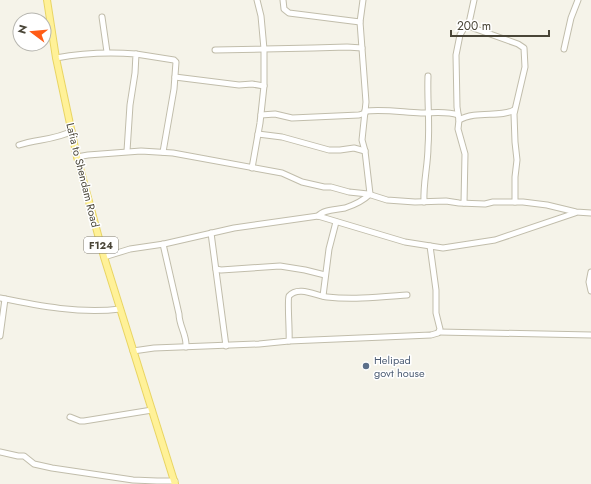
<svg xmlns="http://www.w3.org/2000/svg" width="591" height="484" font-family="Jost,sans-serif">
	<rect width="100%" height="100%" fill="#f5f3e9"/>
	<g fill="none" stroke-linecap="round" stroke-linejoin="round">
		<!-- minor casing -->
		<g stroke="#c1bdab" stroke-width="7">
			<g id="minor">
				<path d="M283 0 284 9 289 13 360 22 363 0"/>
				<path d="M102 17 107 52"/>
				<path d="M468 25 476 29 518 44 524 48 525 67 514 114 515 142 517 160 515 177V202"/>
				<path d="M564 49 571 18 578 0"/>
				<path d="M215 50 264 49 261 16 257 0"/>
				<path d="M136 54 174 60 176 62 174 89 163 152"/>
				<path d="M56 58C83 53 109 52 136 54L135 73 130 105 127 151"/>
				<path d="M175 77 239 85 252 84 264 86"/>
				<path d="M365 111C385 109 401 112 421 113 434 113 447 111 458 115"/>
				<path d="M261 115 275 114 292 118 359 115 365 113"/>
				<path d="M459 120C476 110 501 118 514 110"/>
				<path d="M258 134 282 137 329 150H340L354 148 365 151"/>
				<path d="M19 145C36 139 56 140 72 131"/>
				<path d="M77 157 88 155 141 151 173 153 282 173 302 182 324 187H331L349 192 368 194 387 200 415 202 446 201 459 203 485 204 493 202H523L547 205 576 212 591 213"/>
				<path d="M252 168 260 123 264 86V49L313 48 347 47 362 48"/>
				<path d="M424 202C423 183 428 165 428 147 430 123 427 100 428 76"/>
				<path d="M464 203 465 154 458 129 459 120 457 107 456 55 460 35 464 28 469 23 474 0"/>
				<path d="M318 216C324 209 336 210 345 208 354 205 363 201 370 194L365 151 362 140 366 102 360 22"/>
				<path d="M211 233 226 346"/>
				<path d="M163 244 179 314C179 326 187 335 186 347"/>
				<path d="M104 257 130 249 164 244 234 228 318 216 405 242 443 248 495 240 575 213"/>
				<path d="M216 269 221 270 280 266 305 270 325 275"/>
				<path d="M591 272 589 282 591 291"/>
				<path d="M323 296 329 249 336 222"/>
				<path d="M0 298C39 306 81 314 120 309"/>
				<path d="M439 332 591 335"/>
				<path d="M0 336 5 299"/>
				<path d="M289 341 431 335 438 333 440 329 436 313V290L430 246"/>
				<path d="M133 351 154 348 259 344 289 341C290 334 287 300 289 296 298 285 317 296 327 297 353 300 381 297 407 295"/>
				<path d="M70 417 80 421H84L152 410"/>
				<path d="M0 452 18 456H24L34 464 52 468 133 480 157 481H175"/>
			</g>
		</g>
		<!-- major casing -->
		<g stroke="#e9d563" stroke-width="8">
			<path id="major" d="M47 0 56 58 77 157 104 257 175 484"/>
		</g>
		<!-- minor -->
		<use href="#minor" stroke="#fff" stroke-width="5"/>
		<!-- major -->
		<use href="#major" stroke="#fff198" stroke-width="6"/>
	</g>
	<!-- markers -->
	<circle fill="#5c6f8a" stroke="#fff" stroke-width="1.5" cx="366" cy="366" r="4"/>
	<g text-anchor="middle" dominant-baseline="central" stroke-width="3" stroke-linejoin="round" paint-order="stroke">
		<!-- shield labels -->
		<rect fill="#fff" stroke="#807d73" stroke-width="1" x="84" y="237" width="34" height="16" rx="3"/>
		<g font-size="10" font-weight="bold" fill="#494537">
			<text x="101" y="245">F124</text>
		</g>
		<!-- street labels -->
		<g font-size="11" fill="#494537" stroke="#fff">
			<text transform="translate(83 175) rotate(76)">Lafia to Shendam Road</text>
		</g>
		<!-- service labels -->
		<g font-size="11" fill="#4e5e75" stroke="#fff" text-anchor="start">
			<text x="374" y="360">Helipad<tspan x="374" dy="13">govt house</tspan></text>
		</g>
	</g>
	<!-- north arrow -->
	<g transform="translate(32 32) rotate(286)"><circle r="19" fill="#ffffff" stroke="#b6b5af"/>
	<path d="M0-3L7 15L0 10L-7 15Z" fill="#ff5c16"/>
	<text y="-6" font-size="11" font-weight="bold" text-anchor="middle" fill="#494537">N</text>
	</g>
	<!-- scale -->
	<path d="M451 30v6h98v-6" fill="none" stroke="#494537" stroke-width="2"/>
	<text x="457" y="30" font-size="12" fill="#494537" stroke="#ffffff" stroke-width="3" paint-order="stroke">200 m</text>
</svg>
